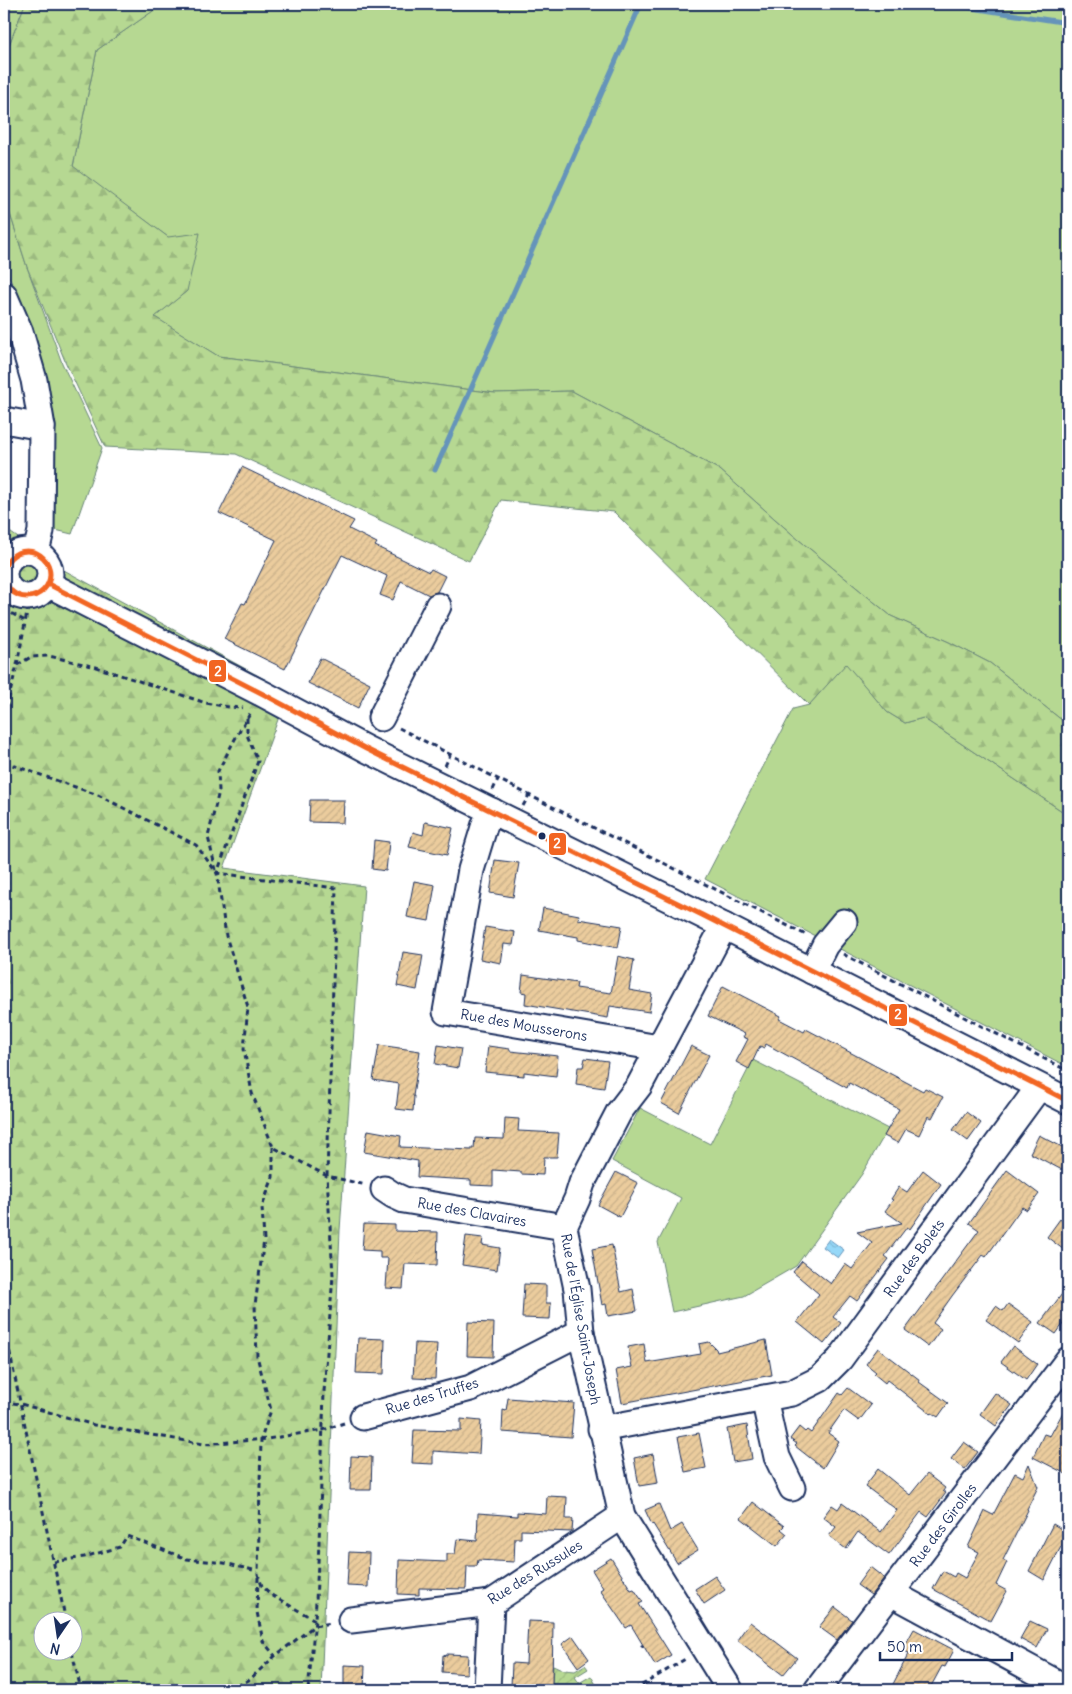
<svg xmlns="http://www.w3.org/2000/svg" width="1072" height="1694" font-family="Delius,sans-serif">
	<defs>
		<pattern id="forest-firs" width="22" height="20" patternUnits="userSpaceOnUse" patternTransform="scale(1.25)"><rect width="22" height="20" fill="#b6d892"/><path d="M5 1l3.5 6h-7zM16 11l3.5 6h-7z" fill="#9cba80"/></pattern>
		<pattern id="garden-furrows" width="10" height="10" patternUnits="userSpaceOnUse" patternTransform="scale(1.25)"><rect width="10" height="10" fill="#b6d892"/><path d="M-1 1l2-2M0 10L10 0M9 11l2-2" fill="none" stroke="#9cba80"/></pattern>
		<pattern id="water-waves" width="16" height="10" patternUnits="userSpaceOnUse" patternTransform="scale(1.25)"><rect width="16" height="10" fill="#96d8f8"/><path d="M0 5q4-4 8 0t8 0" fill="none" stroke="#81bad7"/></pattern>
		<pattern id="building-hatch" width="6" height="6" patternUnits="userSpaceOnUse" patternTransform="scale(1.25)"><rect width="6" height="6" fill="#ebcc9d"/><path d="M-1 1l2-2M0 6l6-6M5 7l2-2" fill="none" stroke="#c9b08a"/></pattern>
	</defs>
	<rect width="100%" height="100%" fill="#fff"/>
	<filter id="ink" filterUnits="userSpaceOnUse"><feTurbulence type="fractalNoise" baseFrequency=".02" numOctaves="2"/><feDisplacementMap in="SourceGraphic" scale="10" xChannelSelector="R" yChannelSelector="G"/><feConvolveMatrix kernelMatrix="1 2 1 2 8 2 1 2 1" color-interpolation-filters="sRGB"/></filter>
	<g filter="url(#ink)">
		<!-- grass -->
		<g fill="#b6d892" stroke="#688478">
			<path d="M4 4H25L4 58Z"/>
			<path d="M163 4H1068V725L990 663 949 642 891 616 793 535 720 470 572 391 495 393 218 356 154 317 187 291 168 237 73 167 97 50Z"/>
			<path d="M4 195 27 267 62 363 102 448 72 534 51 529 53 427 47 381 30 325 4 265Z"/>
			<path d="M846 663 887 712 905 723 923 718 1068 815V1067L705 879 793 709 809 705Z"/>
			<path d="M753 1060 888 1129 862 1174 796 1266 744 1296 672 1312 658 1242 681 1198 612 1161 640 1108 710 1144Z"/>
		</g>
		<!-- forest -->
		<g fill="url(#forest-firs)" stroke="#688478" fill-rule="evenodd">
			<path d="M25 4H163L97 50 73 166 168 237 200 233 187 291 155 317 218 356 495 393 572 391 720 470 793 535 891 616 949 642 990 663 1068 725V815L923 718 905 723 887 712 846 664 809 705 614 512 501 500 469 561 236 454 105 447 65 361 27 267 4 195V58Z"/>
			<path d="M4 528 62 569 288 692 224 868 364 886 340 1230 321 1690H4ZM42 1622H72V1652H42Z"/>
		</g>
		<!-- garden -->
		<path fill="url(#garden-furrows)" stroke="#688478" d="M553 1665 564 1670 575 1671 585 1665 588 1669 575 1677 579 1683 591 1676 598 1688 597 1690H546V1685H552Z"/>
		<!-- water -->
		<path fill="url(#water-waves)" stroke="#6594ba" d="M829 1239 844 1250 838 1258 823 1247Z"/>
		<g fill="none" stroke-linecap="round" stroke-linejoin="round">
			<!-- stream -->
			<g stroke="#6594ba" stroke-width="5">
				<path d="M946 4 1068 23"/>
				<path d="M435 470 641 4"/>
			</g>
		</g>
		<!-- building -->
		<g fill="url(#building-hatch)" stroke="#1b2f5e">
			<path d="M242 467 354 521 349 529 377 543 375 546 429 572 431 569 445 576 437 592 429 595 401 581 393 600 380 595 387 576 342 555 285 669 224 639 242 603 245 604 276 540 219 513Z"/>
			<path d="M320 658 370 683 358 708 308 683Z"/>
			<path d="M310 800H344L343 823 309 822Z"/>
			<path d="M425 822 453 828 447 855 409 847 413 832 423 835Z"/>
			<path d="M374 840 389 842 386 871 372 869Z"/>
			<path d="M495 860 519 863 513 897 490 893Z"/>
			<path d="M414 881 435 885 429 921 407 917Z"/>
			<path d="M543 908 579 915 578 919 622 926 618 948 578 940V937L539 930Z"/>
			<path d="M485 927 515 932 513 945 504 944 501 963 480 959Z"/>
			<path d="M403 952 423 955 417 990 397 986Z"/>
			<path d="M618 956 634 960 629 990 652 994 649 1012 610 1006 608 1018 525 1004 526 993 521 992 523 975 577 983 576 988 611 993Z"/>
			<path d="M723 986 781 1016 779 1019 804 1032 806 1029 923 1091 925 1088 943 1097 932 1118 928 1116 919 1135 906 1129 898 1143 884 1136 899 1109 849 1083 847 1088 766 1044 764 1048 760 1046 749 1069 736 1062 748 1039 743 1037 745 1034 708 1016Z"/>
			<path d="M379 1045 420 1051 413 1096H414L413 1111 396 1109 399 1084 373 1080Z"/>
			<path d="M438 1045 461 1049 458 1068 435 1064Z"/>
			<path d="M488 1046 510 1049V1051L558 1056 556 1076 524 1072V1076L485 1072Z"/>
			<path d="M691 1046 709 1055 679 1113 661 1103Z"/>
			<path d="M585 1058 608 1061 604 1088 576 1084 578 1067H583Z"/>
			<path d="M966 1112 981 1123 968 1141 953 1130Z"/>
			<path d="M505 1118 519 1119 518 1131 559 1133 557 1157H544L543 1175 521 1174V1172L493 1170V1186L471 1185V1180L417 1177 418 1161 364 1152 368 1130 401 1136 400 1147 472 1150V1148H474L475 1138 504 1139Z"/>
			<path d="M1039 1135 1068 1150V1158L1062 1170 1030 1153Z"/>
			<path d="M923 1170 941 1184 910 1229 907 1227 885 1256 889 1259 857 1301 850 1296 833 1317 841 1323 824 1344 797 1322 819 1294 793 1272 802 1261 831 1284 845 1264 852 1269 872 1243 857 1232 902 1223 885 1211 893 1200 891 1199 899 1187 907 1192Z"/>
			<path d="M1007 1170 1039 1194 1027 1210 1022 1207 986 1257 983 1255 952 1296 933 1323 941 1329 928 1347 905 1330 979 1230 969 1223Z"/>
			<path d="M616 1172 638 1183 620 1217 598 1205Z"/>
			<path d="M1060 1219 1068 1225V1253L1047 1237Z"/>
			<path d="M364 1224 395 1225V1231L438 1232 437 1265 405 1264 403 1289 386 1288 388 1258H380V1251L362 1250Z"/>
			<path d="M466 1236 483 1238 482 1245 500 1248 497 1270 462 1265Z"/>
			<path d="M612 1245 621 1292 633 1289 637 1311 608 1316 606 1304 602 1305 592 1249Z"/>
			<path d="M524 1284 546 1285V1303H551L550 1319 522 1318Z"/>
			<path d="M1068 1286V1317L1056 1334 1040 1323Z"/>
			<path d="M1008 1304 1033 1322 1018 1343 986 1320 996 1306 1003 1311Z"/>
			<path d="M468 1322 494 1323 493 1357 467 1356Z"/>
			<path d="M358 1338 385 1339 384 1374 356 1373Z"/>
			<path d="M766 1340 772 1375 622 1403 616 1370 632 1367 628 1347 644 1344 647 1363 701 1354 699 1344 709 1342 716 1349 717 1352Z"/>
			<path d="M415 1343 437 1344 435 1379 413 1378Z"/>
			<path d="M1013 1346 1037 1364 1026 1380 1001 1362Z"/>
			<path d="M878 1348 920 1380 919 1382 948 1403 938 1417 932 1413 931 1414 887 1380 885 1383 874 1374 876 1372 866 1364Z"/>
			<path d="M848 1388 871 1405 859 1421 844 1410 828 1433 839 1441 823 1468 795 1446 797 1444 790 1439 799 1427 805 1432 807 1430 811 1433 839 1393 842 1395Z"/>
			<path d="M995 1393 1012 1405 996 1426 980 1414Z"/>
			<path d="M508 1398 574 1403 571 1437 502 1432 503 1410 506 1411Z"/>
			<path d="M1068 1403V1475L1033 1457 1044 1434 1050 1436Z"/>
			<path d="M461 1419 481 1421 479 1454 433 1451V1464L412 1463 414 1430 461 1431Z"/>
			<path d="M747 1425 752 1459 733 1462 727 1429Z"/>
			<path d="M699 1433 706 1468 685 1472 678 1437Z"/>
			<path d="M964 1442 978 1452 965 1469 951 1459Z"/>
			<path d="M653 1454 658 1483 639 1486 634 1458Z"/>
			<path d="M351 1456 372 1457 371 1490H350Z"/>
			<path d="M1029 1464 1038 1487 1027 1509 1028 1510 1003 1560 1007 1562 996 1585 1007 1591 991 1621 933 1589 943 1571 954 1577 956 1573 965 1578 979 1552 968 1547 985 1511 993 1515 1015 1473 1023 1477Z"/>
			<path d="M878 1469 910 1495 927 1474 945 1488 943 1491 946 1493 928 1517 921 1512 889 1555 858 1532 846 1549 829 1536 836 1527 823 1517 832 1505 838 1509 842 1503 881 1532 897 1510 865 1486Z"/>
			<path d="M547 1496 567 1497 566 1519H573L572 1532 521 1530V1538H515L514 1562 478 1560 477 1566H467L466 1589 419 1588V1595L398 1594 399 1560 447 1562V1554H455L457 1539 477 1541 478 1513 517 1516V1512L546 1514Z"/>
			<path d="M753 1502 784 1526 781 1529 787 1534 777 1546 741 1518Z"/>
			<path d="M659 1504 670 1531 682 1524 698 1550 677 1563 653 1524 652 1525 645 1510Z"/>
			<path d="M1053 1524 1068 1533 1044 1580 1029 1571Z"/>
			<path d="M349 1552 369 1553 368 1587 347 1586Z"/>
			<path d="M611 1558 631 1590 634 1589 643 1602 639 1604 671 1655 655 1665 631 1625 626 1628 600 1590 603 1588 592 1570Z"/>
			<path d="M870 1567 884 1578 871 1595 857 1585Z"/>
			<path d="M715 1576 725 1590 704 1604 695 1589Z"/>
			<path d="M835 1607 852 1620 837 1640 819 1627Z"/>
			<path d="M528 1621 553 1622 552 1686 546 1685V1690H517V1686H511L512 1663 526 1664Z"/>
			<path d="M1030 1621 1047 1629 1037 1648 1020 1639Z"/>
			<path d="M750 1622 797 1658 783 1675 737 1640Z"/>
			<path d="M914 1629 954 1650 945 1667 942 1666 929 1690H890L909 1653 904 1651 907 1646 905 1645Z"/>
			<path d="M573 1636 589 1659 578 1667 562 1644Z"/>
			<path d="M447 1654 468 1655 467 1674 442 1672 443 1655 447 1656Z"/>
			<path d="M344 1665 365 1666 364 1690H344Z"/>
		</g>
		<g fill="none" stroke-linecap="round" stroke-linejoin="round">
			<!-- minor casing -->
			<g stroke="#1b2f5e" stroke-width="29">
				<g id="minor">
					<path d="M4 295 20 332 34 380 42 427 41 531 36 552"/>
					<path d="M4 420 42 427"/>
					<circle cx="27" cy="574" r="23"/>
					<path d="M48 584 265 695 366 749 702 915 1068 1101"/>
					<path d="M381 718 438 606"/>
					<path d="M492 811 485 824 471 870 446 1012 659 1048"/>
					<path d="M724 926 639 1086 619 1112 582 1183 577 1199 564 1227 577 1289 581 1332 622 1516 730 1690"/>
					<path d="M812 971 825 945 844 922"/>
					<path d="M384 1189 393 1195 404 1200 564 1227"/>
					<path d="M764 1398 777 1457 792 1488"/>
					<path d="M363 1417 471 1388 581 1332"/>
					<path d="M601 1429 792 1393 820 1379 840 1359 1039 1087"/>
					<path d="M891 1593 1068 1689"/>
					<path d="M351 1620 491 1603 622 1516"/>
					<path d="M487 1690 491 1603"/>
					<path d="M817 1690 1068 1360"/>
				</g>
			</g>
			<!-- path -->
			<g stroke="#1b2f5e" stroke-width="3" stroke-dasharray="5 4" stroke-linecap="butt">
				<path d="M4 609 25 621"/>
				<path d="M17 665 30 597"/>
				<path d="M4 717 17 665 31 657 49 656 96 667 206 703 229 707 243 708"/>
				<path d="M247 718V735L258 761 217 873 226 936 248 1007 244 1049 252 1093 273 1147 327 1176 333 1275 324 1392 319 1543 315 1620 308 1690"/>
				<path d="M399 728 529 795 808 936"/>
				<path d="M4 762 98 795 196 845 217 873 336 888 327 1176 366 1185"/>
				<path d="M445 766 450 755"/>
				<path d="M493 790 498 779"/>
				<path d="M523 806 529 795"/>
				<path d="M216 870 208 837 219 791 218 771 235 739 251 712"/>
				<path d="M843 954 1068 1071"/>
				<path d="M273 1147V1177L262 1207 264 1240 255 1305 257 1356 271 1410 261 1439 258 1574 262 1586 273 1596 315 1620"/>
				<path d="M4 1325 66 1622"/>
				<path d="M4 1402 21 1404 94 1425 204 1444 267 1439 323 1430 344 1423"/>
				<path d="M54 1562 84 1557 120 1547 127 1536 187 1559 224 1563 257 1571"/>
				<path d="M258 1577 257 1612 263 1641 275 1656"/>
				<path d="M641 1647 643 1645"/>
				<path d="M72 1652 81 1690"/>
				<path d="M229 1690 249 1680 275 1656 314 1626 331 1623"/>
				<path d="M634 1690 687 1658"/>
			</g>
			<!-- minor -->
			<use href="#minor" stroke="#fff" stroke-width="25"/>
			<!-- bus-1 casing -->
			<g stroke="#fff" stroke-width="9">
				<g id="bus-1">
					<circle cx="27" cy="574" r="23"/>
					<path d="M48 584 265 695 366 749 702 915 1068 1101"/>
				</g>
			</g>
			<!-- bus-1 -->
			<use href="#bus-1" stroke="#f26522" stroke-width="5"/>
		</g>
	</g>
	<!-- markers -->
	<circle fill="#1b2f5e" stroke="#fff" stroke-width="2" cx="542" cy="836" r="4.5"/>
	<g text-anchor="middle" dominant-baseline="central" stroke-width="5" stroke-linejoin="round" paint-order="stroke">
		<!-- street labels -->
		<g font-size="14" fill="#1b2f5e" stroke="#fff">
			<text transform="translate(524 1025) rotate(10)">Rue des Mousserons</text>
			<text transform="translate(472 1212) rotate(10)">Rue des Clavaires</text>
			<text transform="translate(914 1258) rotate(-54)">Rue des Bolets</text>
			<text transform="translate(581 1319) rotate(80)">Rue de l'Église Saint-Joseph</text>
			<text transform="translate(432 1396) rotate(-17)">Rue des Truffes</text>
			<text transform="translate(943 1525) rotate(-53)">Rue des Girolles</text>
			<text transform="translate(535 1572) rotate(-32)">Rue des Russules</text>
		</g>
	</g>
	<g stroke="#fff" stroke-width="2">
		<rect x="208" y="659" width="19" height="24" rx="5" fill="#f26522"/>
		<rect x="548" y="832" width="19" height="24" rx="5" fill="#f26522"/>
		<rect x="888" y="1003" width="20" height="24" rx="5" fill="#f26522"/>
	</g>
	<g font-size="14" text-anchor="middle" font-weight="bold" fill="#fff">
		<text x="218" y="676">2</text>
		<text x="557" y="848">2</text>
		<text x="898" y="1019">2</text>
	</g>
	<!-- margin -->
	<rect width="1072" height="1694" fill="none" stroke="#fff" stroke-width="20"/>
	<rect x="10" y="10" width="1052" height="1674" fill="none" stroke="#1b2f5e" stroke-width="2" filter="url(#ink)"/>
	<!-- north arrow -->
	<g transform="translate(58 1636) rotate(193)"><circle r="24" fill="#ffffff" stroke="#a4acbf"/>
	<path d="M0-4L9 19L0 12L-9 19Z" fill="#1b2f5e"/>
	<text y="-8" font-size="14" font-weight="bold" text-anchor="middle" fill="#1b2f5e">N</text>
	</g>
	<!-- scale -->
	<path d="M880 1652v8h132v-8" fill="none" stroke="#1b2f5e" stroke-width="2.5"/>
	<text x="887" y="1652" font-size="15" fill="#1b2f5e" stroke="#ffffff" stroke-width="4" paint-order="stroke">50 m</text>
</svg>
